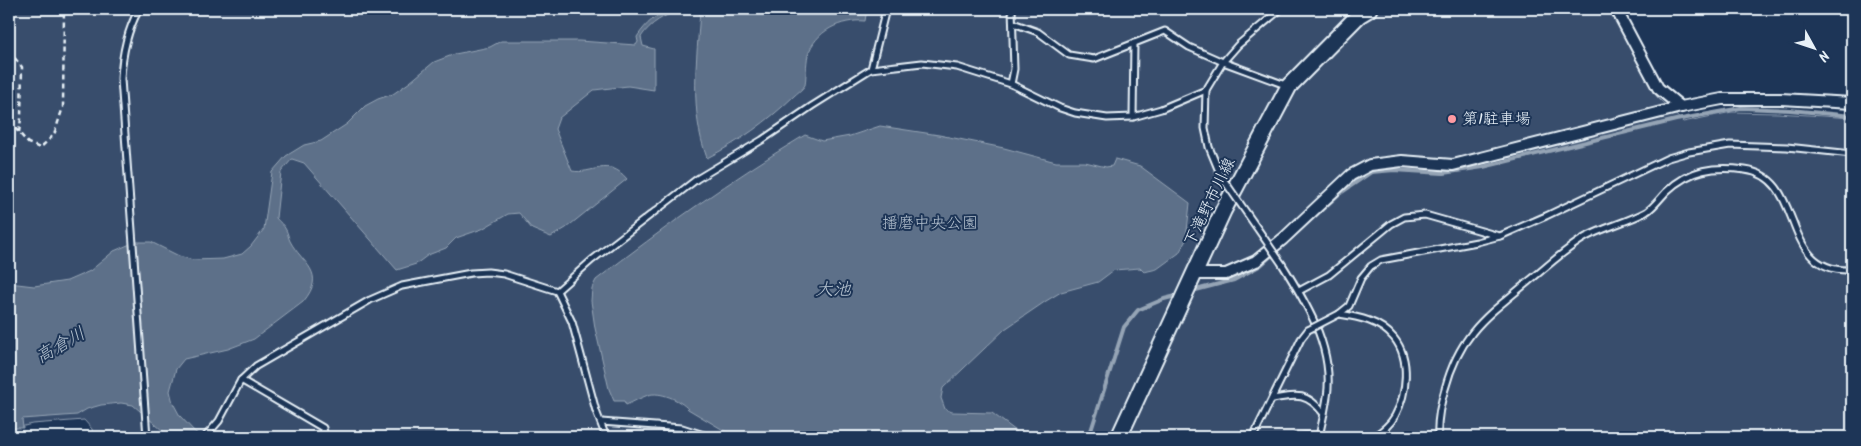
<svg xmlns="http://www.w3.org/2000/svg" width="1861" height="446" font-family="Kalam,'Klee One',sans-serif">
	<rect width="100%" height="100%" fill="#1d3557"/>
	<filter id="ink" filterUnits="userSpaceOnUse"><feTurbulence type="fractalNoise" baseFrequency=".02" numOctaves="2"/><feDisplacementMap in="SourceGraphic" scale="10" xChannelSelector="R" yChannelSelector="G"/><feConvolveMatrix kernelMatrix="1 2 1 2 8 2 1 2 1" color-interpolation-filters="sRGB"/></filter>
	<g filter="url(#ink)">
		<!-- green -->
		<path fill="#374d6c" stroke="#909fb2" d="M9 9H1610L1657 97 1683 122 1732 112 1778 113 1852 118V437H93L92 429 84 420 32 424 9 430Z"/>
		<!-- water -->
		<g fill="#5d7089" stroke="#95a4b5">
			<path d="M671 9H681C664 16 651 22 641 37L643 46 654 49V90L628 86 594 90 559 118 555 129 572 171C593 175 608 156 627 179L566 228 551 237 532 229 519 213 508 214 482 229 456 238 446 248 428 255 416 264 397 270 304 163 292 159 281 172 276 218C279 222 284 225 286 230 288 233 288 237 290 241 302 264 328 272 303 302L254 339 228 349 184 359 176 369 170 391 173 403 180 416 195 432 203 437H170L133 405 121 403 101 405 87 409 77 415 22 419 23 428H9V283L34 286 67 281 90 271 114 251 135 242H151L179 256 193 260 223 259 242 254 251 246 264 229 272 172 286 156 304 145 321 141 347 124 365 106 378 99 393 94 410 82 434 62 455 54 490 47 501 41H579L636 45 638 42 637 37C647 22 655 16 671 9Z"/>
			<path d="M689 9H867L865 21C841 19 815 31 808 55 806 62 806 82 805 85 803 89 797 93 794 96 768 121 739 142 707 158 689 109 697 61 700 10Z"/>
			<path d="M880 126 939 135 1004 148 1056 162H1085L1106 167 1112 166 1115 159 1140 166 1190 203 1186 240 1179 253 1157 269 1144 272 1140 268 1114 270 1098 282 1061 292 1046 301 1005 329 943 388 941 398 945 409 952 412 992 413 1016 431 1020 437H735L688 409C680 400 660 391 648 395 640 398 633 402 626 405L624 401H614L609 389 595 328 591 301 592 288 596 280C663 228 732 179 805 135L822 141 850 136Z"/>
		</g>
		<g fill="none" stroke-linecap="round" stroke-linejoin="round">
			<!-- stream -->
			<g stroke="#95a4b5" stroke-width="4">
				<path d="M1289 240 1339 194 1371 172 1394 170 1443 173 1483 167 1676 120 1741 108 1790 110 1852 116"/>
				<path d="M1192 291 1234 280 1261 265 1284 244"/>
				<path d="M1089 437 1124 327 1138 310 1164 299 1180 295"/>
			</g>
			<!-- lane casing -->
			<g stroke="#e8f1f8" stroke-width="9">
				<g id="lane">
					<path d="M139 9C127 31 122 54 121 79L147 437"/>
					<path d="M1013 23 1038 32 1069 55 1094 59 1165 31 1189 47 1223 62 1288 86"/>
					<path d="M871 69 886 9"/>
					<path d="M1011 84 1014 69 1012 9"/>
					<path d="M1133 117 1134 43"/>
					<path d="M1221 176 1209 147 1205 128 1206 90 1223 62 1238 45 1281 9"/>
					<path d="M1282 264C1305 301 1331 343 1328 388 1327 404 1322 421 1319 437"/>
					<path d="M557 291 592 260 697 179 762 140 812 106 871 69 922 63 957 67 1011 84 1060 108 1075 113 1107 118 1133 117 1161 109 1206 90"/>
					<path d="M1299 291 1329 275 1391 224 1404 217 1425 215 1499 236"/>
					<path d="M1339 314 1349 306 1361 278 1371 266 1381 260 1477 242 1500 236 1546 216 1668 158 1689 152 1730 145 1787 147 1852 154"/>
					<path d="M1339 314C1359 317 1380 321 1394 338 1411 359 1407 394 1395 416 1390 425 1381 432 1373 437"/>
					<path d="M241 380 323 428 325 437"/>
					<path d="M1273 399C1297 394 1308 393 1324 414"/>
					<path d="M601 422 682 428 710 437"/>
					<path d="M205 437 219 421 241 380 256 366 370 300 402 286 471 273 488 272 504 274 557 291 572 322 596 411 606 437"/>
					<path d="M1253 437 1301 339 1308 330"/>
					<path d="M1296 437 1306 436 1312 437"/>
					<path d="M1438 437C1437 421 1440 405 1445 389 1460 333 1487 316 1529 281 1548 266 1565 249 1586 237 1605 227 1627 222 1646 212 1654 207 1660 198 1667 191 1690 169 1714 166 1745 170 1808 178 1777 274 1852 270"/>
				</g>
			</g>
			<!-- street casing -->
			<g stroke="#e8f1f8" stroke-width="14">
				<g id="street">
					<path d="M1616 9 1658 88 1681 107 1722 99H1781L1852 103"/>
					<path d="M1194 274H1226L1256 261 1283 239 1351 175 1370 165 1402 161 1453 165 1681 107"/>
				</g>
			</g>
			<!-- secondary casing -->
			<g stroke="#e8f1f8" stroke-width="19">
				<path id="secondary" d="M1119 437 1223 211 1289 86 1359 15 1369 9"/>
			</g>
			<!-- path -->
			<g stroke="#e8f1f8" stroke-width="2.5" stroke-dasharray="5 4" stroke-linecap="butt">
				<path d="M9 51 22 67 21 119 19 132"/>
				<path d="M9 121 28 143 40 148 54 135 63 107 64 9"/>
			</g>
			<!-- lane -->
			<use href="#lane" stroke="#1d3557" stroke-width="5"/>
			<!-- street -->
			<use href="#street" stroke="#1d3557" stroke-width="10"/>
			<!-- secondary -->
			<use href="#secondary" stroke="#1d3557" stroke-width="15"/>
			<!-- lane-bridge casing -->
			<g stroke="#e8f1f8" stroke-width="9" stroke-linecap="butt">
				<g id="lane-bridge">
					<path d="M1221 176 1282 264"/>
					<path d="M1308 330 1339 314"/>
				</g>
			</g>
			<!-- lane-bridge -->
			<use href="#lane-bridge" stroke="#1d3557" stroke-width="5"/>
		</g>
	</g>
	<!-- markers -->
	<circle fill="#ff9aa2" stroke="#1d3557" stroke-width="2" cx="1452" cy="119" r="5"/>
	<g text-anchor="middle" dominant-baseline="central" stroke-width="4" stroke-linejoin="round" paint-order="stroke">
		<!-- poi labels -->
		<g font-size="16" fill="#e8f1f8" stroke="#1d3557" text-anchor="start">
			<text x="1462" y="119">第1駐車場</text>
		</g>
		<!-- street labels -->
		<g font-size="16" fill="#e8f1f8" stroke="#1d3557">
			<text transform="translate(1210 202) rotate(-64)">下滝野市川線</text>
		</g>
		<!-- park labels -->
		<g font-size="16" fill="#b3c0ce" stroke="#1d3557">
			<text x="930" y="223">播磨中央公園</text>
		</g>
		<!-- water labels -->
		<g font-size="18" font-style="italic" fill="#b7c4d1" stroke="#1d3557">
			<text x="833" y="290">大池</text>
			<text transform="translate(61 346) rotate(-30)">高倉川</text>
		</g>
	</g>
	<!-- margin -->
	<rect width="1861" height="446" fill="none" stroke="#1d3557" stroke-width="30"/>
	<rect x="15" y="15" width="1831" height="416" fill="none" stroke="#e8f1f8" stroke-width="2" filter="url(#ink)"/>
	<!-- north arrow -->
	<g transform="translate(1814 48) rotate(130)" stroke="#1d3557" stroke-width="4" paint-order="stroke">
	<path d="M0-4L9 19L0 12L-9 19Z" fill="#e8f1f8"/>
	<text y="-8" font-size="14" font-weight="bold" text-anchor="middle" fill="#e8f1f8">N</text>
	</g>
</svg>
